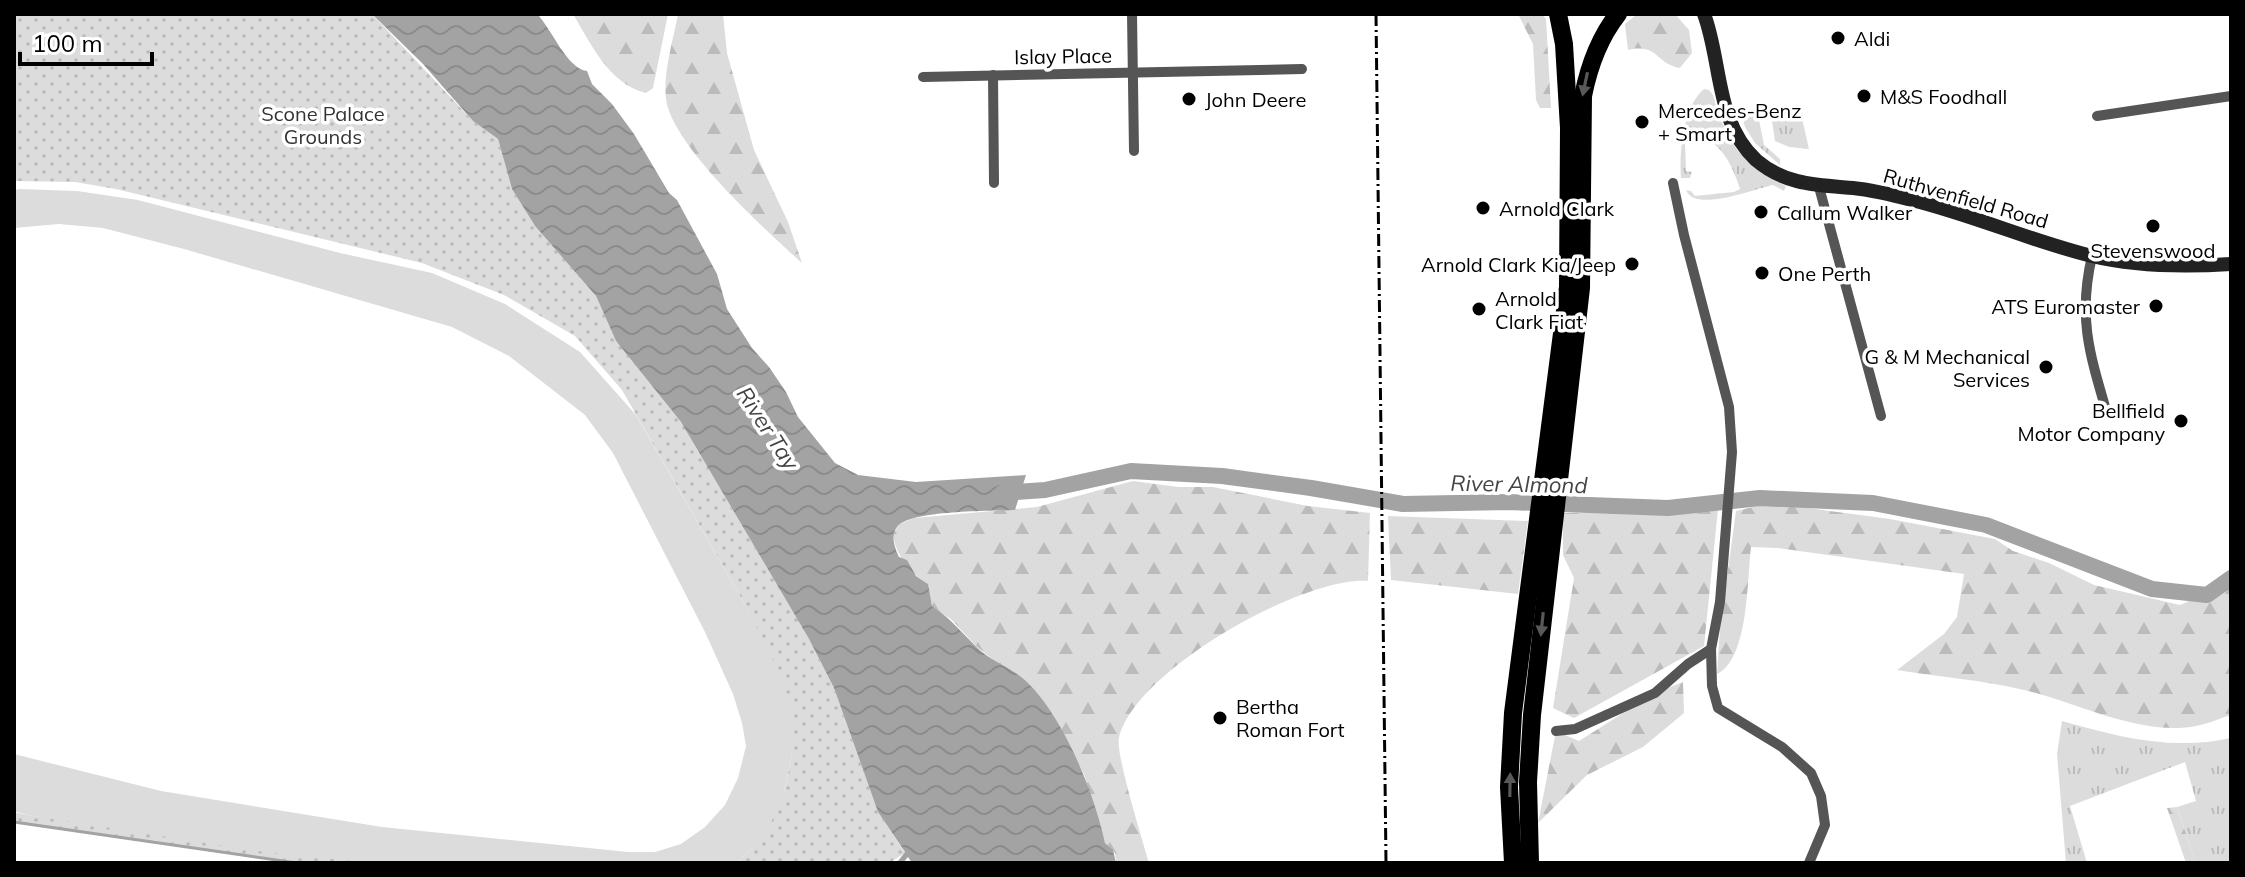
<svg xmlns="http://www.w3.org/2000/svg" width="2245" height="877" font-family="Mulish,sans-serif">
	<defs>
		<pattern id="grass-tufts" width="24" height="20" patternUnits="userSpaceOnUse" patternTransform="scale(2)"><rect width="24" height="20" fill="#dcdcdc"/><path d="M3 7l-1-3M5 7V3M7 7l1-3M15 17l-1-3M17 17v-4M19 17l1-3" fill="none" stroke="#bbb"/></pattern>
		<pattern id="forest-firs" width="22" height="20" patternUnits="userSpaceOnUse" patternTransform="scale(2)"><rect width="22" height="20" fill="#dcdcdc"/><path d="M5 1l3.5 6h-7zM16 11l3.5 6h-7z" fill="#bbb"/></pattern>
		<pattern id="park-dots" width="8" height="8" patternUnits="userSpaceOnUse" patternTransform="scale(2)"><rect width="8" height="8" fill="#dcdcdc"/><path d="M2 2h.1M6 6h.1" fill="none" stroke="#bbb" stroke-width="1.8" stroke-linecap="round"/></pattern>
		<pattern id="water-waves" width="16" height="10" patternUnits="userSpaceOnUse" patternTransform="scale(2)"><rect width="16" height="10" fill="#a3a3a3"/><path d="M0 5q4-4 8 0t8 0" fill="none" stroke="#8b8b8b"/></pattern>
	</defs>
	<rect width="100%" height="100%" fill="#fff"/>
	<!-- grass -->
	<g fill="url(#grass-tufts)">
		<path d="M1704 89 1709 90 1713 95C1725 141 1743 166 1786 186L1784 191 1773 185C1753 189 1695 213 1686 190L1691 191 1695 196 1734 192 1740 189C1730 158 1720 143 1690 129L1685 143 1686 171 1692 172 1690 178H1681C1679 153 1683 106 1704 89Z"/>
		<path d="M1746 111 1758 115 1764 145 1780 159V165L1755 143 1745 127 1743 119Z"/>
		<path d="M1801 114 1809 149 1789 147 1775 141 1772 121Z"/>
		<path d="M2062 721C2118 737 2173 751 2231 738V863H2196L2177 807 2196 801 2185 762 2070 806 2087 863H2066L2057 754Z"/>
	</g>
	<!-- forest -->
	<g fill="url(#forest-firs)">
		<path d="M573 14H668L653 88 646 93C609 84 591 44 573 14Z"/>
		<path d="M678 14H723L727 53 754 150 788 222 802 263C767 231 672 146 666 99 663 72 673 41 678 14Z"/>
		<path d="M1518 14H1542L1546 19 1551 108H1540L1536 100 1533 44Z"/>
		<path d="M1675 14 1689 30 1692 53 1680 68C1655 64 1659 43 1628 50L1625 24 1636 15Z"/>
		<path d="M1133 481 1178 487H1213L1308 506 1370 513 1368 581C1303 576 1134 671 1119 738 1115 752 1143 842 1149 863H1116L1115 853 1105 843 1084 774 1042 700 975 645 952 620 932 606 927 583C909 572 896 555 893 535L899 524 914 518 1037 507Z"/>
		<path d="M1770 503 1890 519 1995 539 2013 551 2049 563 2094 585 2180 605 2231 583V715C2220 718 2208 724 2196 726 2142 737 2076 702 2024 690 1982 680 1940 677 1897 670L1944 634 1957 617 1964 574 1778 548 1751 547C1747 579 1749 659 1717 674L1720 628 1736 511Z"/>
		<path d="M1718 509 1704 646 1574 718 1553 708 1574 578 1563 555V513Z"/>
		<path d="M1388 516 1528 521 1518 594 1391 580Z"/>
		<path d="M1683 682 1684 713 1643 747 1587 775 1538 823 1556 731 1579 741 1655 693Z"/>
		<path d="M2177 807 2196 863H2186L2167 808Z"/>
	</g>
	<!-- park -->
	<g fill="url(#park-dots)">
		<path d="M14 14H372L473 121 498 139 512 189 535 226 596 296 616 341 681 422 809 639 834 688 878 812 905 853 889 863H736L752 849 784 792 792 755V727L748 610 622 390 575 336 504 295 422 263 116 189 75 182 14 181Z"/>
		<path d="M14 812 27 815 374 863H291L14 823Z"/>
	</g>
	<!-- pitch -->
	<path fill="#dcdcdc" d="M19 189 77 191 138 200 340 253 432 273 505 304 580 352 636 415 748 610 771 655 789 699 792 727V755L784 792 770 825 752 849 736 863H371L257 851 27 815 14 811V754L161 791 382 827 628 852H655L681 844 705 827 725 805 738 778 746 746 742 723 733 694 705 632 613 453 585 415 509 356 452 327 184 249 103 228 59 224 14 228V190Z"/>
	<!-- water -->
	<path fill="url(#water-waves)" d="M372 14H537C552 29 567 69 587 71L592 84 612 104 634 134 669 193 677 200 717 274 727 309 752 348 769 367 786 392 798 417 835 463 858 475 916 482 1026 475 1015 510C993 511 908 510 897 527 890 536 895 548 899 557L907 560 916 576 928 584 932 606C952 619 965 637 982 652 997 664 1014 669 1028 683 1065 720 1094 793 1105 843L1113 850 1116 863H912L908 857 903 863H893L898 861 905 852 878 812 834 688 809 639 681 422 616 341 596 296 535 226 512 189 498 139 473 121 423 64Z"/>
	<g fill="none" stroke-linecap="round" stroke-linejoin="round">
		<!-- stream -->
		<path stroke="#a3a3a3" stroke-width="3" d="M14 822 297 863"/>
		<!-- river -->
		<path stroke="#a3a3a3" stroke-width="16" d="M1002 493 1045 490 1131 471 1222 476 1311 488 1403 504 1509 502 1668 508 1760 498 1873 503 1986 525 2152 589 2207 595 2231 578"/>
		<!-- street -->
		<g stroke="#555" stroke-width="10">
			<path d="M1132 14 1134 151"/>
			<path d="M993 75 994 183"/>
			<path d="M923 77 1302 69"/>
			<path d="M2097 116 2231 96"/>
			<path d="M1819 187 1881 416"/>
			<path d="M2092 256C2078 316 2089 352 2106 410"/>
			<path d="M1711 649 1712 686 1718 708 1782 747 1811 773 1821 796 1825 825 1809 863"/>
			<path d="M1556 731 1575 729 1655 693 1688 664 1711 649 1720 602 1732 452 1729 407 1684 235 1673 183"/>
		</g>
		<!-- secondary -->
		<path stroke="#222" stroke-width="14" d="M1704 14C1722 62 1715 122 1756 160 1785 185 1817 185 1853 188 1873 190 1893 195 1912 200 1973 215 2031 241 2092 256 2138 267 2185 267 2231 264"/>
		<!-- highway -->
		<g stroke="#000" stroke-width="18">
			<path d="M1513 863 1509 787 1513 713 1568 287 1569 128 1564 44 1558 14"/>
			<path d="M1530 863 1528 782 1532 715 1581 288 1583 96C1589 66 1599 38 1618 14"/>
		</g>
		<!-- rail -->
		<path stroke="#000" stroke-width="3" stroke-dasharray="12 4 2 4" stroke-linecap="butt" d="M1376 14 1386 863"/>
	</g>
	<!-- one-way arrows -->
	<defs><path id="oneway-solid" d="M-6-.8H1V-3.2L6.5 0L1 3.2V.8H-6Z" transform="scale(2)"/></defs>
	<g fill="#595959">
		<use href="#oneway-solid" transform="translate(1585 84) rotate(102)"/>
		<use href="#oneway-solid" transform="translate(1542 624) rotate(96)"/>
		<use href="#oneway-solid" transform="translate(1510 785) rotate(-89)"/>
	</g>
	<!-- markers -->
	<g fill="#000" stroke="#fff" stroke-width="3">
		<circle cx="1838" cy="38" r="8"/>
		<circle cx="1864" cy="96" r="8"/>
		<circle cx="1189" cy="99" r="8"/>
		<circle cx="1642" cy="122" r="8"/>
		<circle cx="1483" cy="208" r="8"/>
		<circle cx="1761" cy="212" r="8"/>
		<circle cx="2153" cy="226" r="8"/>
		<circle cx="1632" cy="264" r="8"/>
		<circle cx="1762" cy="273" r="8"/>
		<circle cx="2156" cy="306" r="8"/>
		<circle cx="1479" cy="309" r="8"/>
		<circle cx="2046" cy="367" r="8"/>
		<circle cx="2181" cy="421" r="8"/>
		<circle cx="1220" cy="718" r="8"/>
	</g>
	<g text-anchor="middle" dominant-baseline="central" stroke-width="7" stroke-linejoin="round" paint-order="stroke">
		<!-- poi labels -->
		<g font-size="20" fill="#000" stroke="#fff" text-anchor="start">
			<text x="1854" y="38">Aldi</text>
			<text x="1880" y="96">M&amp;S Foodhall</text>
			<text x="1205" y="99">John Deere</text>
			<text x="1658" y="110">Mercedes-Benz<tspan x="1658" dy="23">+ Smart</tspan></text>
			<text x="1499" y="208">Arnold Clark</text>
			<text x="1777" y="212">Callum Walker</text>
			<text x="2153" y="250" text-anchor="middle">Stevenswood</text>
			<text x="1616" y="264" text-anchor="end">Arnold Clark Kia/Jeep</text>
			<text x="1778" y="273">One Perth</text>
			<text x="1495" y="298">Arnold<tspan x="1495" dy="23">Clark Fiat</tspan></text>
			<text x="2140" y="306" text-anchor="end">ATS Euromaster</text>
			<text x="2030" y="356" text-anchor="end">G &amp; M Mechanical<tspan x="2030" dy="23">Services</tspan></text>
			<text x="2165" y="410" text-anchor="end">Bellfield<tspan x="2165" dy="23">Motor Company</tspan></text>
			<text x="1236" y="706">Bertha<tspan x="1236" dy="23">Roman Fort</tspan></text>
		</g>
		<!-- street labels -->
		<g font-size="20" fill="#000" stroke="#fff">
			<text transform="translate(1063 56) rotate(-1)">Islay Place</text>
			<text transform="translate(1966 198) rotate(16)">Ruthvenfield Road</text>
		</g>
		<!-- park labels -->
		<g font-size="20" fill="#333" stroke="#fff">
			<text x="323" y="113">Scone Palace<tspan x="323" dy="23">Grounds</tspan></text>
		</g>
		<!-- water labels -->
		<g font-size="22" font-style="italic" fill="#444" stroke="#fff">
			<text transform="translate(768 428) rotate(57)">River Tay</text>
			<text transform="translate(1519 484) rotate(1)">River Almond</text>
		</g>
	</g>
	<!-- border -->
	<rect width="2245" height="877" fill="none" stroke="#000000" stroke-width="32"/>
	<!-- scale -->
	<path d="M20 52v12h132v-12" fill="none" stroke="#000000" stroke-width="4"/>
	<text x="32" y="52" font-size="24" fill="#000000" stroke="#ffffff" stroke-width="6" paint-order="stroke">100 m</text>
</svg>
